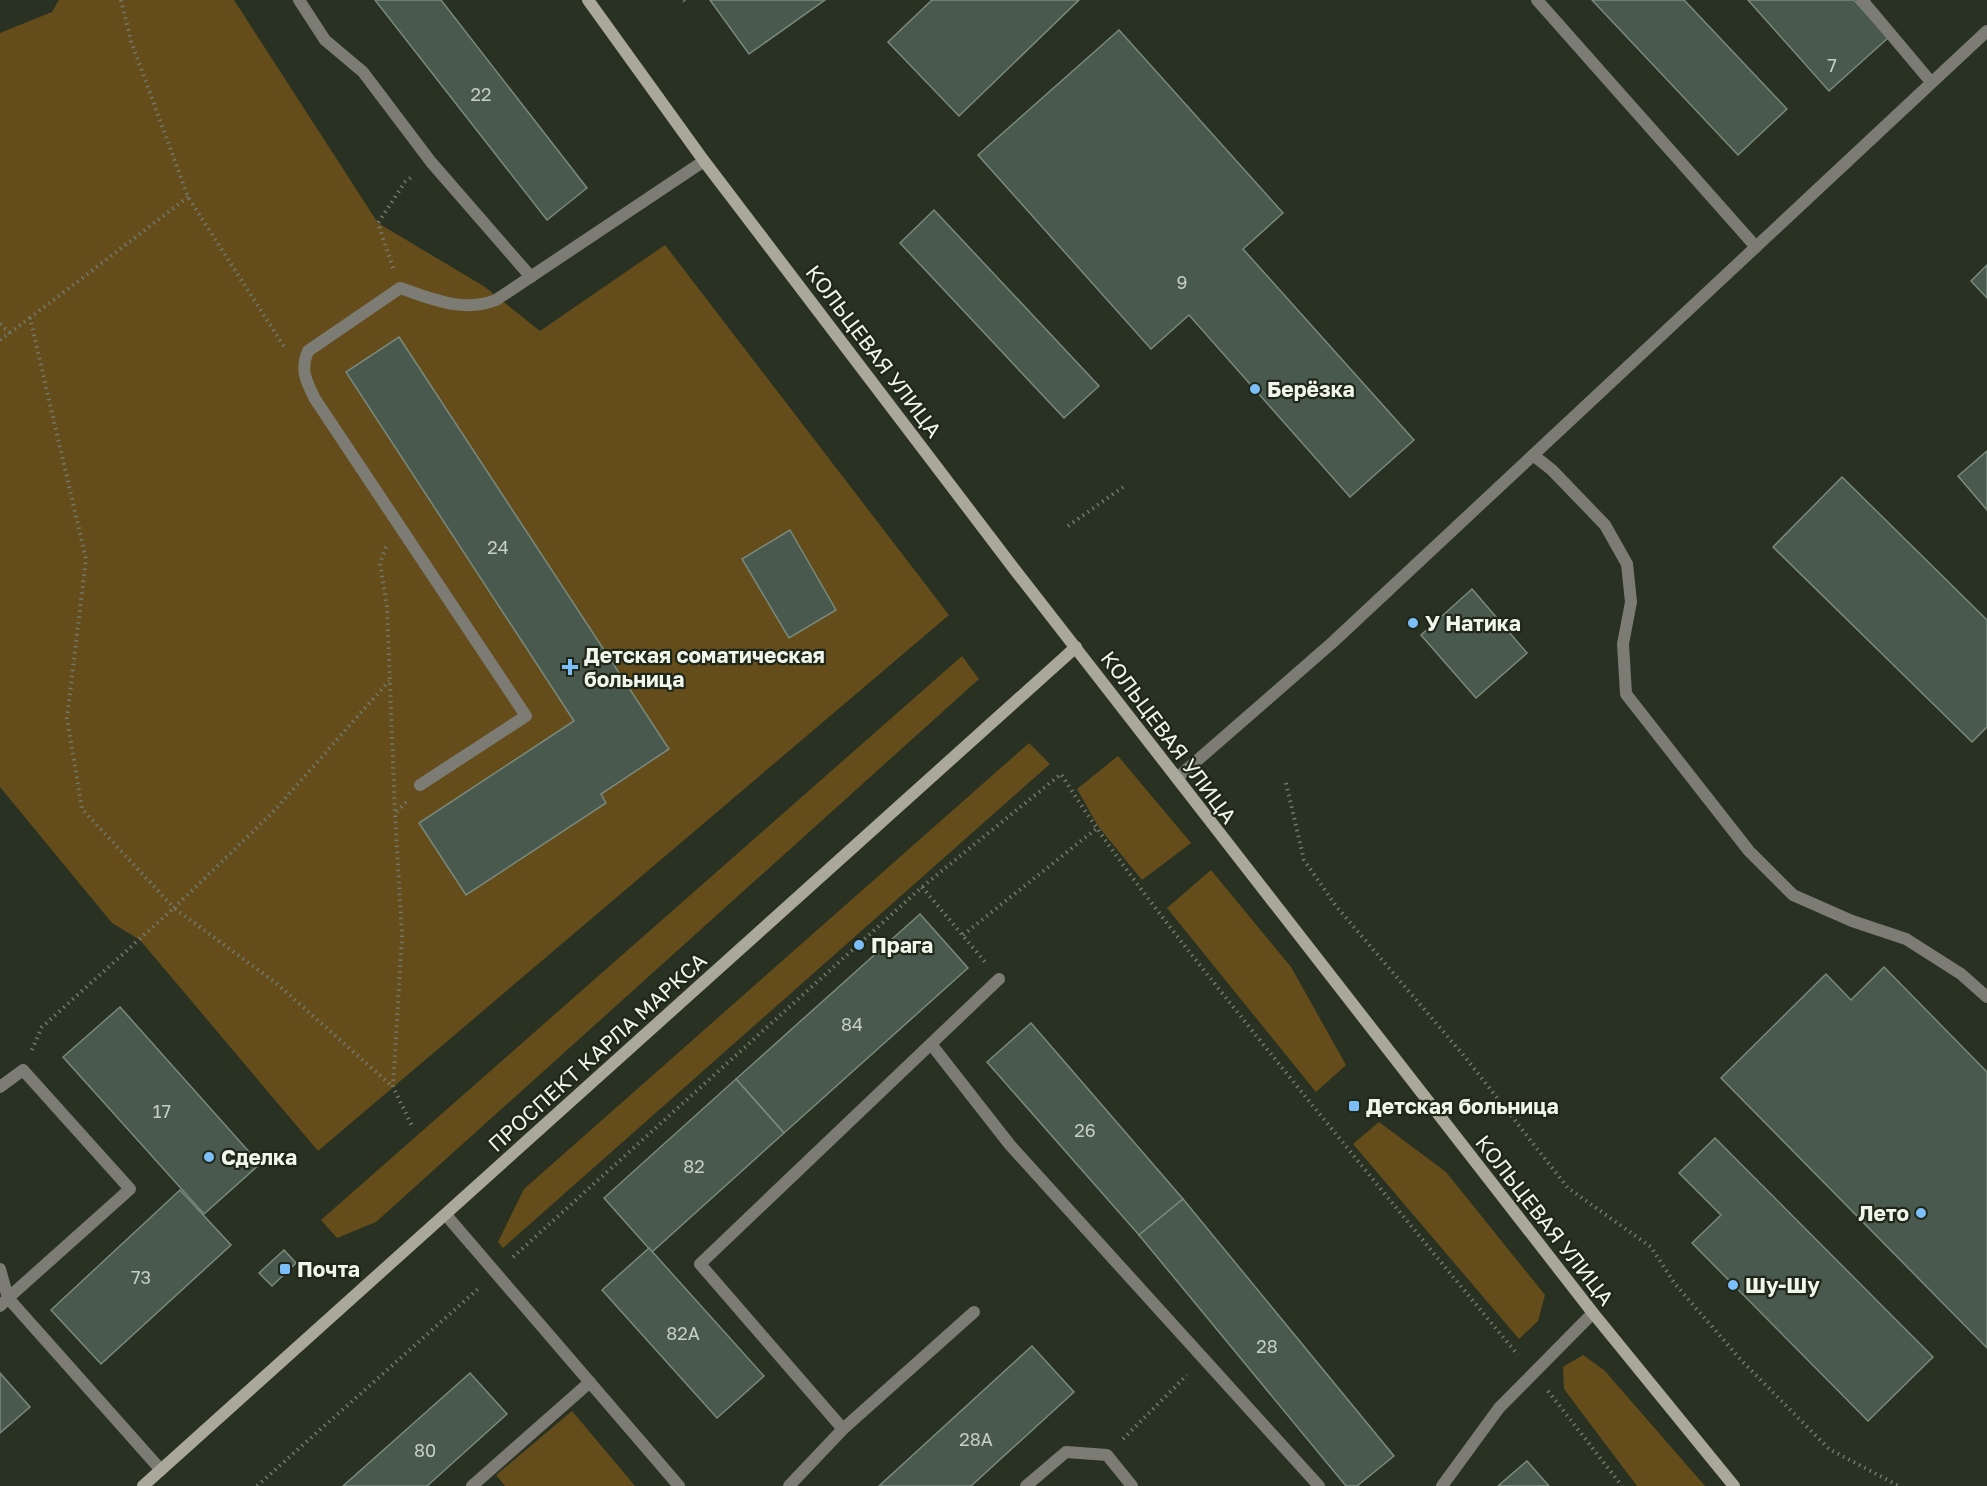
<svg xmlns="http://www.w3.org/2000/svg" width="1987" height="1486" font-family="'Golos Text',sans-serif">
	<rect width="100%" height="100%" fill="#293122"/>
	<!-- green -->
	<g fill="#644d1b">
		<path d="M59 0H234L378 223 485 287 540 331 665 245 949 615 318 1151 140 940 112 923 0 787V33L52 12Z"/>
		<path d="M962 656 979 679 376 1222 337 1238 321 1220Z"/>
		<path d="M1029 743 1050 764 503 1248 498 1242 524 1189Z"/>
		<path d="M1118 756 1191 843 1142 880 1098 826 1077 789Z"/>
		<path d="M1211 870 1291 967 1346 1065 1316 1092 1167 908Z"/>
		<path d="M1379 1122 1446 1172 1545 1295 1538 1321 1519 1339 1353 1144Z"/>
		<path d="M1583 1355 1604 1370 1705 1486H1637L1564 1389 1563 1367Z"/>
		<path d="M572 1411 635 1486H505L496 1475Z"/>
	</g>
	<!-- building -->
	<g fill="#49594d" stroke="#798a7d" stroke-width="1.5">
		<path d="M375 0H441L587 188 547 220Z"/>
		<path d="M710 0H825L749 54Z"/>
		<path d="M932 0H1079L959 116 888 42Z"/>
		<path d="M1592 0H1684L1787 109 1738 155Z"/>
		<path d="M1748 0H1854L1888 38 1829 91Z"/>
		<path d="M1119 30 1283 213 1243 249 1414 440 1350 497 1189 315 1151 349 978 155Z"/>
		<path d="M934 210 1099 386 1064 418 900 243Z"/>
		<path d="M1987 265V298L1971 281Z"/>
		<path d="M399 337 669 749 601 794 606 803 466 895 419 823 574 721 346 372Z"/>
		<path d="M1987 451V510L1958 476Z"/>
		<path d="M1842 477 1987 620V727L1972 742 1773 547Z"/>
		<path d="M790 530 836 610 789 638 742 559Z"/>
		<path d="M1472 589 1527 653 1476 698 1421 635Z"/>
		<path d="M920 914 968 968 784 1133 736 1079Z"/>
		<path d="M1884 967 1987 1072V1348L1721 1078 1826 974 1851 1000Z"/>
		<path d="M120 1007 260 1164 204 1214 63 1057Z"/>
		<path d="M1031 1023 1183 1199 1139 1235 987 1062Z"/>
		<path d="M736 1079 784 1133 652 1252 604 1198Z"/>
		<path d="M1715 1138 1933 1357 1868 1421 1692 1243 1721 1215 1679 1173Z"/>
		<path d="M180 1190 231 1245 101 1364 51 1310Z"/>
		<path d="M1183 1199 1394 1456 1357 1486H1346L1139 1235Z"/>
		<path d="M649 1248 764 1376 717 1418 602 1290Z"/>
		<path d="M284 1250 296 1263 272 1286 259 1273Z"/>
		<path d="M1032 1346 1074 1392 971 1486H879Z"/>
		<path d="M0 1373 30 1407 0 1433Z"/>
		<path d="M470 1373 507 1414 427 1486H343Z"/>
		<path d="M1527 1461 1549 1486H1498Z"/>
	</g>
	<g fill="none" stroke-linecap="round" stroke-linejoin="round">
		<!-- path -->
		<g stroke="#72796c" stroke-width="4" stroke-dasharray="1.5 4.5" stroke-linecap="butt">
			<path d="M121 0 131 41 188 197 285 348"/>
			<path d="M684 0 687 3"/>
			<path d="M188 197 30 318 86 559 67 718 82 809 174 908 272 813 389 681"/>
			<path d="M393 268 378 223 405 182 413 176"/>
			<path d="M0 324 10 333"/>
			<path d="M0 340 30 318"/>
			<path d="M1068 526 1126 485"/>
			<path d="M386 547 380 563 387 607 395 814"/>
			<path d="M1286 783 1304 860 1336 906 1465 1057 1568 1188 1651 1247 1675 1284 1741 1360 1829 1449 1899 1486"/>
			<path d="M406 802 395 814 402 936 393 1087 413 1128"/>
			<path d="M922 887 985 962"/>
			<path d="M963 935 1096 829"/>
			<path d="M32 1050 42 1027 174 908 276 983 393 1087"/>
			<path d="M513 1257 922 887 1061 774C1121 869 1192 955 1262 1043 1347 1148 1432 1252 1518 1355"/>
			<path d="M1548 1391 1622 1486"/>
			<path d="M1123 1439 1187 1375"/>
			<path d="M257 1486 478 1289"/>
		</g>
		<!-- lane -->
		<g stroke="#7c7c74" stroke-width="12">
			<path d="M299 0 325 40 363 72 431 162 531 277"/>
			<path d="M1537 0 1756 247"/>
			<path d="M1862 0 1931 82"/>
			<path d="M1533 455 1552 470 1605 525 1627 564 1631 602 1623 644 1626 694 1749 851 1793 895 1852 921 1906 939 1961 974 1987 997"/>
			<path d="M1177 778 1333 642 1987 31"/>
			<path d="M420 785 526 716 315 399C306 381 300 370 308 351L400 288C433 299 462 313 496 300L704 161"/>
			<path d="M931 1044 1010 1145 1319 1486"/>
			<path d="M446 1215 679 1486"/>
			<path d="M0 1269 8 1298 0 1306"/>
			<path d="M843 1429 700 1264 999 979"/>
			<path d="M472 1486 590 1382"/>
			<path d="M789 1486 843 1429 974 1312"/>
			<path d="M1026 1486 1066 1452 1107 1455 1132 1486"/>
			<path d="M1442 1486 1499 1408 1593 1313"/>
		</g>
		<!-- street -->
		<path stroke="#7c7c74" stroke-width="12" d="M0 1087 23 1070 130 1189 8 1298 161 1470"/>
		<!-- secondary -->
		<g stroke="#a9a89b" stroke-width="12">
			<path d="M588 0 704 161 1015 570 1593 1313 1734 1486"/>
			<path d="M143 1486 1076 647"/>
		</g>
	</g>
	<!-- markers -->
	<g fill="#7bbef8" stroke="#202718" stroke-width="2">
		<circle cx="1255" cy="389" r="6"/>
		<circle cx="1413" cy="623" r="6"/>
		<path d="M567 658h6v6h6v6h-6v6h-6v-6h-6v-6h6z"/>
		<circle cx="859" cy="945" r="6"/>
		<rect x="1348" y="1100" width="12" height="12" rx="3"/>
		<circle cx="209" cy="1157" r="6"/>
		<circle cx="1921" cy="1213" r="6"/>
		<rect x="279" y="1263" width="12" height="12" rx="3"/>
		<circle cx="1733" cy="1285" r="6"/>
	</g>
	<g text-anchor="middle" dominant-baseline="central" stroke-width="4.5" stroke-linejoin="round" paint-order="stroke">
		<!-- number labels -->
		<g font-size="18" fill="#c7cfc4">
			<text x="1832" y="65">7</text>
			<text x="481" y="94">22</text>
			<text x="1182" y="282">9</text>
			<text x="498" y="547">24</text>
			<text x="852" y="1024">84</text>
			<text x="162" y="1111">17</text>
			<text x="1085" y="1130">26</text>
			<text x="694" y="1166">82</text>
			<text x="141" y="1277">73</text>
			<text x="683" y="1333">82А</text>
			<text x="1267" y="1346">28</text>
			<text x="976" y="1439">28А</text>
			<text x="425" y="1450">80</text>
		</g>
		<!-- street labels -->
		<g font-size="21" fill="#f1f6ec" stroke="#202718">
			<text transform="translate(874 351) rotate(53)">КОЛЬЦЕВАЯ УЛИЦА</text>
			<text transform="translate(1169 737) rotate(53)">КОЛЬЦЕВАЯ УЛИЦА</text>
			<text transform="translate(597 1052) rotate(-42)">ПРОСПЕКТ КАРЛА МАРКСА</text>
			<text transform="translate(1545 1220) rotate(52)">КОЛЬЦЕВАЯ УЛИЦА</text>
		</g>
		<!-- poi labels -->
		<g font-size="21" font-weight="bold" fill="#f1f6ec" stroke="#202718" text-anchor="start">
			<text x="1267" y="389">Берёзка</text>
			<text x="1425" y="623">У Натика</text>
			<text x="584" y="655">Детская соматическая<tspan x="584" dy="24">больница</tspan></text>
			<text x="871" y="945">Прага</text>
			<text x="1366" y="1106">Детская больница</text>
			<text x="221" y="1157">Сделка</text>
			<text x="1909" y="1213" text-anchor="end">Лето</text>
			<text x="297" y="1269">Почта</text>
			<text x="1745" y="1285">Шу-Шу</text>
		</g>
	</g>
</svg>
